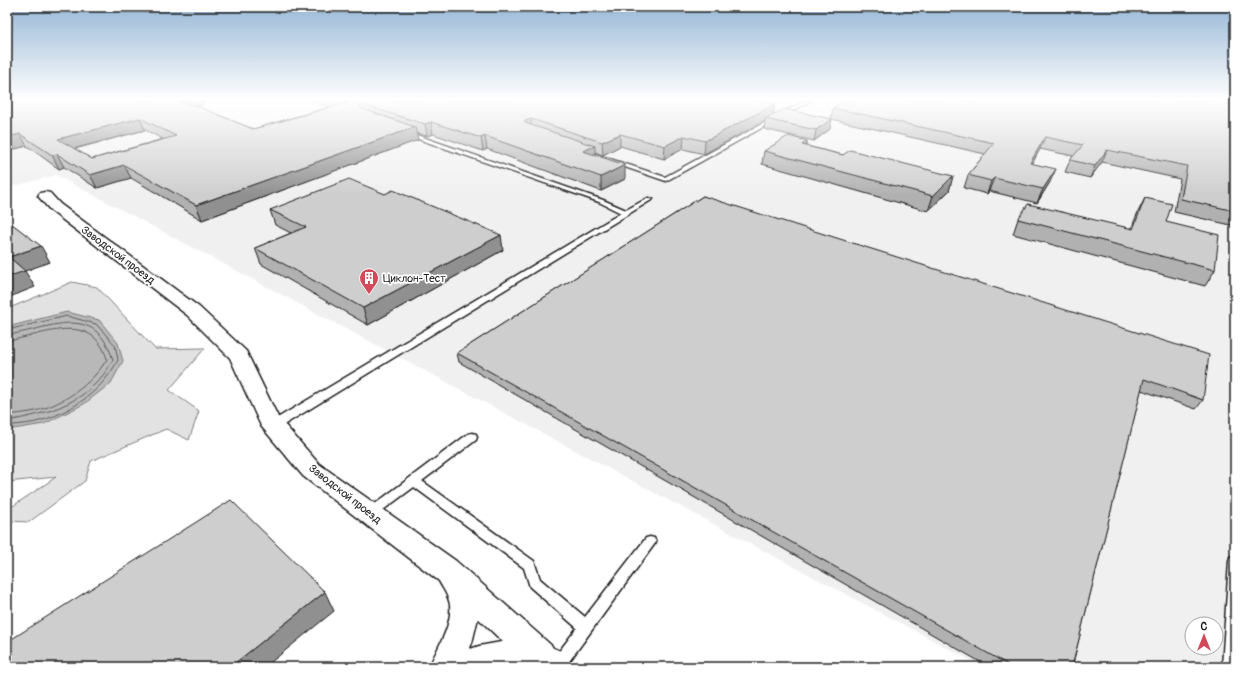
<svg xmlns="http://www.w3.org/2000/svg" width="1242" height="674" font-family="Pangolin,sans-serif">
	<rect width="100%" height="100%" fill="#fff"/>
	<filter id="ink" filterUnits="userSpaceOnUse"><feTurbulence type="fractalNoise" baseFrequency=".025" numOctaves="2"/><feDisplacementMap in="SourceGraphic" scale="8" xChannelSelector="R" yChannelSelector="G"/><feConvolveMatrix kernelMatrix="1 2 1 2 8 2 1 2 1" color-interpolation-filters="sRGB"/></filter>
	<g filter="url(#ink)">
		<!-- built -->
		<path fill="#f0f0f0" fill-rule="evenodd" d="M7 100H1141L1235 117V667H983L56 175 7 188ZM1192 624H1216V648H1192Z"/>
		<!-- green -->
		<path fill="#e2e2e2" stroke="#7f7f7f" d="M72 282 97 287 155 349 205 348 169 390 199 411 189 440 166 429 91 461 85 481 29 522 7 521V510L56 477 7 482V309Z"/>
		<!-- water -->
		<path fill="#b8b8b8" stroke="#7a7a7a" d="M67 312 99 320 118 343 123 361 111 383 84 404 44 424 7 430V327Z"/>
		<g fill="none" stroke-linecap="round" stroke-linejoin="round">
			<!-- shore -->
			<g stroke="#5a5a5a" stroke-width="1">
				<path d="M7 330 67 316 96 324 115 345 118 360C103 389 75 410 43 420 32 424 19 424 7 426"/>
				<path d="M7 335C48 330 95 300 113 360 90 402 51 413 7 421"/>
				<path d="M7 341C42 336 92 309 107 359 92 384 64 404 35 411 26 413 16 414 7 415"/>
			</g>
			<!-- service casing -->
			<g stroke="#1c1c1c" stroke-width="3">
				<g id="service">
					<path d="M806 100H812L666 181 581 152 586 151 665 177Z"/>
					<path d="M404 132H408L603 200 626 210 648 198 653 199 277 429H269L268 426 269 423 621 213 599 202 404 134Z"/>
					<path d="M472 433 476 434 477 437 476 440 422 481 534 561 540 579 585 617 646 538 650 537 654 538 656 542 565 667H549L551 662 577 628 530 587 524 568 414 487 375 516 371 518 367 516 365 513 367 510 468 434Z"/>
					<path d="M1235 555V667H1222L1229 561 1230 557Z"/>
				</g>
			</g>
			<!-- minor casing -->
			<g stroke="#1c1c1c" stroke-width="3">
				<path id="minor" d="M45 192 50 193 60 204 199 307 246 351 278 417 319 464 456 561 552 646 556 657 552 667H529L478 618 472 643 462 667H429C437 649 457 618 448 598 446 592 442 587 439 581L303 476 261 426 230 358 187 315 50 210 38 196 40 193Z"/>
			</g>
			<!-- tertiary casing -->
			<g stroke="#1c1c1c" stroke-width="3">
				<path id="tertiary" d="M512 640C532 640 549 645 567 654L572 667H451L456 654 479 646Z"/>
			</g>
			<!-- service -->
			<use href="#service" fill="#fff" fill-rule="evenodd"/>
			<!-- minor -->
			<use href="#minor" fill="#fff" fill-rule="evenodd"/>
			<!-- tertiary -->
			<use href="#tertiary" fill="#fff" fill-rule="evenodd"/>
		</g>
		<!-- wall -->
		<g fill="#b1b1b1" stroke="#1c1c1c" fill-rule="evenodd">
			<path d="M7 100H207V101L197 107 253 129 329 107 309 100H757L773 114 830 129 814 141 764 129 765 121 704 154 683 149 664 159 620 146 603 155 595 152V156L625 179 601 191 487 149 483 151 433 134 427 136 416 133 418 140 202 220 131 178 97 188 64 167 59 169 27 146 7 151ZM145 130 163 139 92 159 75 149Z"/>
			<path d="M845 100H1235L1234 102H1235V167H1234L1232 183H1235V226L1174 212 1180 179 1102 162 1090 178 1065 172 1070 160 1073 156 1040 149 1032 164 1050 182 1037 203 989 191 987 194 964 188 968 175 985 154 831 119 833 108Z"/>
			<path d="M807 141V146L843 155 953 176 949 191 928 211 762 164 764 151Z"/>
			<path d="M703 196 1203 400 1196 409 1141 390 1072 667H989L459 362 457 353Z"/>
			<path d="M1145 198 1166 222 1215 270 1205 286 1013 234 1018 219 1131 229 1138 212Z"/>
			<path d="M270 210 503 250 368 325 261 264 255 248 291 233 275 225Z"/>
		</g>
		<!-- shaded-wall -->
		<g fill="#909090" stroke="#1c1c1c">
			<path d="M182 100H207V101L184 113 180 102Z"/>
			<path d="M775 104 773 116 765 119V121L704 154 705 141Z"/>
			<path d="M140 118 145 130 65 151 58 139Z"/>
			<path d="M531 119 532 132 526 133 525 121Z"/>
			<path d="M832 119 830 129 814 141 816 130Z"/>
			<path d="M431 122 433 134 427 136 425 124Z"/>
			<path d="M415 127 418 140 202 220 196 205Z"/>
			<path d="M20 134 27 146 7 151V137Z"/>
			<path d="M620 134V146L603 155 602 142Z"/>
			<path d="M485 136 487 149 483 151 481 138Z"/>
			<path d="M684 136 683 149 664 159 665 146Z"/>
			<path d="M1045 137 1040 149 1025 176 1030 163Z"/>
			<path d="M807 141 805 154 802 145Z"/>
			<path d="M595 146V159L583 151Z"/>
			<path d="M1107 150 1102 162 1090 178 1095 166Z"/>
			<path d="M57 154 64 167 59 169 52 155Z"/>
			<path d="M124 165 131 178 97 188 90 175Z"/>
			<path d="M625 165V179L601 191V177Z"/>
			<path d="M1056 169 1050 182 1037 203 1043 189Z"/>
			<path d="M953 176 949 191 928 211 933 196Z"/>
			<path d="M994 178 989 191 987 194 991 181Z"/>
			<path d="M501 235 503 250 368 325 363 308Z"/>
			<path d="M41 246 50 262 25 271 35 287 7 298V277L9 257Z"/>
			<path d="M325 592 334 611 265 667H230Z"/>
		</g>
		<!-- building -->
		<g fill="#cecece" stroke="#1c1c1c" fill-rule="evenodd">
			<path d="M7 100H182L180 102 202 108 253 129 346 103 340 100H757L775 104 705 141 684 136 665 146 620 134 602 142 531 119 525 121V123L595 146 583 151 625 165 601 177 485 136 481 138 431 122 425 124 360 104V108L415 127 196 205 124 165 90 175 57 154 52 155 20 134 7 137ZM140 118 176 136 92 159 58 139Z"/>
			<path d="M845 100H966L974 103 977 100H1224L1235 102V163L1232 183H1235V211L1181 199 1187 166 1107 150 1095 166 1070 160 1083 145 1045 137 1030 163 1056 169 1043 189 994 178 991 181 968 175 994 143 833 108Z"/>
			<path d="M784 109 832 119 816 130 765 119Z"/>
			<path d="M788 136 807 141 802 145 843 155 850 150 953 176 933 196 764 151Z"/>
			<path d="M349 179 385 194 393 190 501 235 363 308 255 248 306 227 270 210Z"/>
			<path d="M703 196 1209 355 1203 400 1144 379 1072 667H1012L457 353Z"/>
			<path d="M1145 198 1172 204 1166 222 1219 235 1215 270 1018 219 1028 204 1133 229Z"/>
			<path d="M7 220 41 246 9 257 25 271 7 277Z"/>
			<path d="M231 500 325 592 230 667H7V642Z"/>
		</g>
	</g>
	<!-- sky -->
	<linearGradient id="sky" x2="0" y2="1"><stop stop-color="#95b6d5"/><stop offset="0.51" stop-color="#fff"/><stop offset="1" stop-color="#fff" stop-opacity="0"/></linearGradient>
	<rect width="1242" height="195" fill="url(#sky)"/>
	<!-- icons -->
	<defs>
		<g id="building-pin" transform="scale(1)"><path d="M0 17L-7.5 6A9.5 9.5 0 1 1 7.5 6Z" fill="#d1495b" stroke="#fff"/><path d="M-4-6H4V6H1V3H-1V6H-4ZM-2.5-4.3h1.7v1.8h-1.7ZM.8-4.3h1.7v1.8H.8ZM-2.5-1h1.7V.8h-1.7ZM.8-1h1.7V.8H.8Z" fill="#fff"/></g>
	</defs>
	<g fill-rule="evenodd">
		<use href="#building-pin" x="369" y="278"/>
	</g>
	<g text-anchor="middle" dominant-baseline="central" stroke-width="3.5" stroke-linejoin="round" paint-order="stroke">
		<!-- street labels -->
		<g font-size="11" fill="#1c1c1c" stroke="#fff">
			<text transform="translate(118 255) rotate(37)">Заводской проезд</text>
			<text transform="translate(345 494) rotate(38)">Заводской проезд</text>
		</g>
		<!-- poi labels -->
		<g font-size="11" fill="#1c1c1c" stroke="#fff" text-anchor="start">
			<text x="383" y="278">Циклон-Тест</text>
		</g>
	</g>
	<!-- margin -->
	<rect width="1242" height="674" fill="none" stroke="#fff" stroke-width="24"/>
	<rect x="12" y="12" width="1218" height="650" fill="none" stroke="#1c1c1c" stroke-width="1.5" filter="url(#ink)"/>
	<!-- north arrow -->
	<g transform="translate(1204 636)"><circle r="19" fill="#ffffff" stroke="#a4a4a4"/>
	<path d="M0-3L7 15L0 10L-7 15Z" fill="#d1495b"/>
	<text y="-6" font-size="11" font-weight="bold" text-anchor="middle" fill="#1c1c1c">С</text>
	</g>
</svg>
